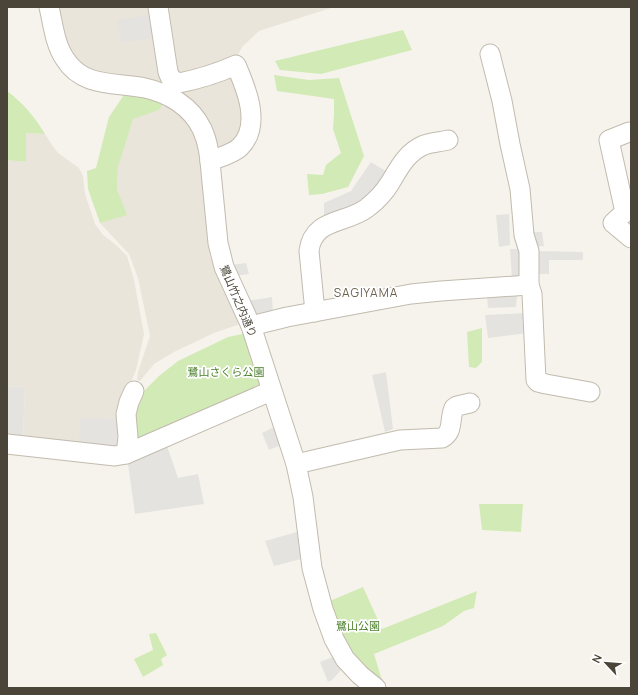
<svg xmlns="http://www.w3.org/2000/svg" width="638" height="695" font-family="Manrope,'Noto Sans JP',sans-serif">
	<rect width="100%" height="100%" fill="#f6f3ec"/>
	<!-- residential -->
	<g fill="#eae5da">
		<path d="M55 7H153L168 80 235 70 246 98 240 141 216 150 202 119 102 78 70 59Z"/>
		<path d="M161 7H334L259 31 242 47 234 63 180 81Z"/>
		<path d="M165 101 185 117 198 141 210 257 216 273 240 324 214 333 174 352 154 364 140 381 137 380 138 372 150 336 138 278 129 254 100 223 126 214 117 189 118 166 133 118 159 110Z"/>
		<path d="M26 133 45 134 52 145 58 153 79 168 83 176 85 194 95 224 103 235 116 245 127 256 134 280 144 334 136 370 122 403 121 419 79 443 23 438 25 387 7 386V160L26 162Z"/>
	</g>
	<!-- green -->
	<g fill="#d2eab5">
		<path d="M403 30 412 50 321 74 280 70 275 61Z"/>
		<path d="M274 75 309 80 339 78 364 156 348 187 322 194 309 195 307 174 323 175 326 165 341 153 333 129 334 114V99L277 91Z"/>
		<path d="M7 91C24 104 34 116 45 134L26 133V162L7 160Z"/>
		<path d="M126 92 165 101 159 110 133 119 118 167 117 189 127 215 100 223 88 189 87 171 96 168 109 117Z"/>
		<path d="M482 328V362L476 368 469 367 467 332Z"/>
		<path d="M247 333 263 383 255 391 139 441 132 436 136 404 142 393 159 376 178 361 228 337Z"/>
		<path d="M479 504H523L521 532 482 530Z"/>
		<path d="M363 587 382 629 477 591 474 608 464 611 443 626 374 654 384 687 348 652 330 601Z"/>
		<path d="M156 633 167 655 161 659 163 665 143 677 134 659 153 650 149 634Z"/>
	</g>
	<!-- parking -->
	<g fill="#e5e3e0">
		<path d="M154 14 158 37 121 43 117 20Z"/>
		<path d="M371 162 389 173 365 202 324 218V203L351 191Z"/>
		<path d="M509 214 510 245 499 247 496 215Z"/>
		<path d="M530 232H542L544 246 532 247Z"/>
		<path d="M510 249H521L522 275 512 279Z"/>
		<path d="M536 251 583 252V260H549V274H538Z"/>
		<path d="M246 263 249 274 235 276 231 265Z"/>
		<path d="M517 294 516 307 488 308 487 296Z"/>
		<path d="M272 297 273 312 255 315 247 301Z"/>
		<path d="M526 313 527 333 488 338 485 315Z"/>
		<path d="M386 372 393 429 385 432 372 375Z"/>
		<path d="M7 386 25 387 23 438 7 436Z"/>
		<path d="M80 418 118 419 117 446 79 443Z"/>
		<path d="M274 427 281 445 269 450 262 433Z"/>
		<path d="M167 446 178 478 198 474 204 504 135 514 128 464Z"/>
		<path d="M297 532 301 559 274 566 265 541Z"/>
		<path d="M333 657 342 669 332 680 328 682 320 662Z"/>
	</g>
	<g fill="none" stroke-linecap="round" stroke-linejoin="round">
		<!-- minor casing -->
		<g stroke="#c2bbae" stroke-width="21">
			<g id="minor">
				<path d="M49 7C53 24 55 45 65 59 83 88 116 82 145 88 168 93 191 106 202 129 210 146 210 164 212 182 214 203 216 223 218 243L224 267 251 326 296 464 303 497 312 568 323 609 334 639 345 659 360 675 376 688"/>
				<path d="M158 7 168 72 171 79 179 83C199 79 218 73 236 65 246 88 262 125 240 147 233 154 220 157 210 161"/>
				<path d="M490 54 502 101 510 144 520 189 524 235 529 251V285L532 294 536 380 538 382 546 384 590 392"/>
				<path d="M629 132 609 140 625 212 613 223 631 238"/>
				<path d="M315 312 309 251C313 218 346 224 367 208 376 201 384 193 390 183 399 168 407 152 424 145 432 142 441 142 448 140"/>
				<path d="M251 326 287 317 411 294 441 291 529 285"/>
				<path d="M7 444 115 456 126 454 271 391"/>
				<path d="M126 454 128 437 126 414 129 402 134 391"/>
				<path d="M296 464 400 440 442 438C454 432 449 419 454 408L457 406 470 403"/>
			</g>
		</g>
		<!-- minor -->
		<use href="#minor" stroke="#fff" stroke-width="19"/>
	</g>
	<g text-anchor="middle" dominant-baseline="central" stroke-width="3.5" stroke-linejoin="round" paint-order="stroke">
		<!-- street labels -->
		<g font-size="11" fill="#4b4439" stroke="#fff">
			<text transform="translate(239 301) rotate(67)">鷺山竹之内通り</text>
		</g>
		<!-- park labels -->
		<g font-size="11" fill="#4a7f2a" stroke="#fff">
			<text x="226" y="371">鷺山さくら公園</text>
			<text x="358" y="625">鷺山公園</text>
		</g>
		<!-- neighbourhood labels -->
		<g font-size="12" letter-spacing="1" fill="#6e6250" stroke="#fff">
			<text x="366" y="292">SAGIYAMA</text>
		</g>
	</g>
	<!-- border -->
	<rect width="638" height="695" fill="none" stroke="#4b4439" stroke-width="16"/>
	<!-- north arrow -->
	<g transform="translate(606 663) rotate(296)" stroke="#ffffff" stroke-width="3" paint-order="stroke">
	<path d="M0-3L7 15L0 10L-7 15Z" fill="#4b4439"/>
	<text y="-6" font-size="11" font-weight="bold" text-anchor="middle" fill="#4b4439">N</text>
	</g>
</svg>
